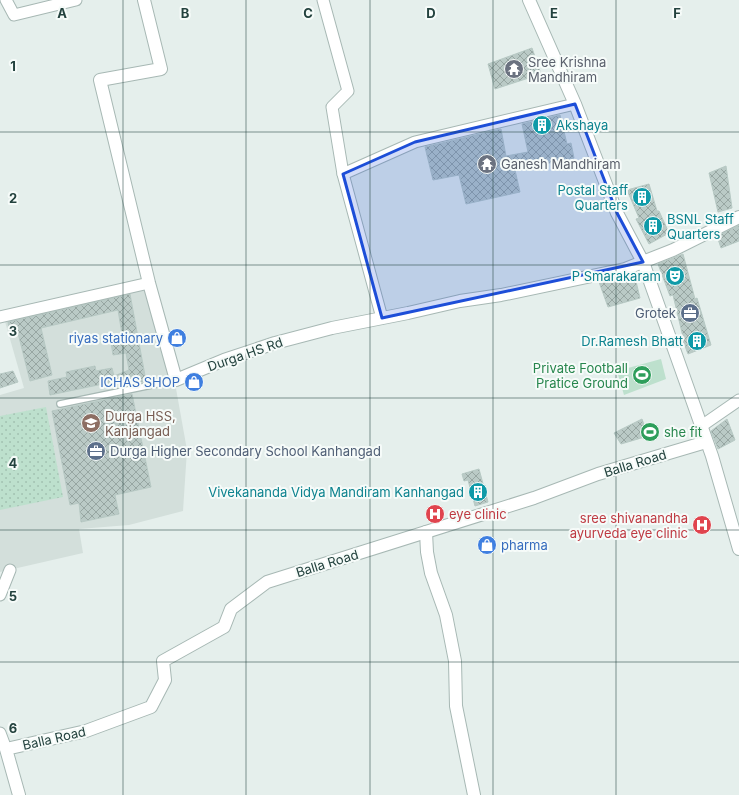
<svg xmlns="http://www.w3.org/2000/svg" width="739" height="795" font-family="Inter,sans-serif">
	<defs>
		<pattern id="park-dots" width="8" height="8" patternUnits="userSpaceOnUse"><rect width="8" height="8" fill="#bde0cd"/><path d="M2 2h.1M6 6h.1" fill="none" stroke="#a2c1b1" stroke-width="1.8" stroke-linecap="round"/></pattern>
		<pattern id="building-cross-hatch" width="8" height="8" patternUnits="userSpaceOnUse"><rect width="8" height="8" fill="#bacac6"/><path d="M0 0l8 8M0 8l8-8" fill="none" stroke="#97a6a2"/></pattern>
	</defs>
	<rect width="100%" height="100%" fill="#e5efec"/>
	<!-- built -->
	<path fill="#d3dfdb" d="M152 278 175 383 187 450 183 511 129 525 79 529 83 553 0 572V395L24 388 2 311Z"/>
	<!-- green -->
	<path fill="#bde0cd" d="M661 359 666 379 624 395 617 371Z"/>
	<!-- park -->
	<path fill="url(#park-dots)" d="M46 407 63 497 0 510V416Z"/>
	<!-- building -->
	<g fill="url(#building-cross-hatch)" stroke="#b7c9c4">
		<path d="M532 48 541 74 495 89 488 64Z"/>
		<path d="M560 115 567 144 571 143 574 158 515 170 520 192 466 204 459 175 433 180 425 147 501 129 506 156 528 152 522 124Z"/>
		<path d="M726 166 732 208 718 212 709 173Z"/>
		<path d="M649 184 657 211H659L669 233 649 244 636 219 639 218 627 190Z"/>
		<path d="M739 225V241L721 248 717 236Z"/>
		<path d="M683 254 695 299 697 298 711 345 688 354 682 338 683 337 673 295 670 296 658 264Z"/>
		<path d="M634 273 640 298 608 307 599 282Z"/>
		<path d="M130 294 146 381 123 385 122 380 50 395 48 381 67 377 66 372 95 366 96 371 112 368 114 376 129 370 126 353 113 355 110 336 122 334 118 310 41 328 52 375 30 381 18 333 10 335 8 322Z"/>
		<path d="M13 371 18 382 0 388V374Z"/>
		<path d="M132 394 151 487 115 495 119 514 81 522 79 503 70 505 52 411Z"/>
		<path d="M642 419 648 436 621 444 614 433Z"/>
		<path d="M727 419 735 440 718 449 711 431Z"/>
		<path d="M479 469 488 502 475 506 468 480 464 481 462 474Z"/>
	</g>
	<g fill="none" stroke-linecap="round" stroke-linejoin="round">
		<!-- service casing -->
		<g stroke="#a7b8b4" stroke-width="8">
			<path id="service" d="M60 404 176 380"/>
		</g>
		<!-- minor casing -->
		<g stroke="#a7b8b4" stroke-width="13">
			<g id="minor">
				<path d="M6 0 14 15 76 0"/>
				<path d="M323 0 348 91 332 107 343 174 382 318"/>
				<path d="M343 174 415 142 575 104"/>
				<path d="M0 317 149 283"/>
				<path d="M700 427 739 400"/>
				<path d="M0 595 10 570"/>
				<path d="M0 733 6 749"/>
			</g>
		</g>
		<!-- tertiary casing -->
		<g stroke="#a7b8b4" stroke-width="14">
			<g id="tertiary">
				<path d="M144 0 161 69 100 80 149 283 176 380 224 360 275 343 332 328 408 313 460 301 501 295 625 269 673 250 739 217"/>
				<path d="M529 0 575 104 617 213 643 262 712 456 739 549"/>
				<path d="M426 532 427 552 431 573 446 615 455 661 456 706 474 795"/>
				<path d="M19 795 6 749 86 731 151 707 165 680 163 661 224 627 231 609 267 582 534 498 598 474 706 442"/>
			</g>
		</g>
		<!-- service -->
		<use href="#service" stroke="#fff" stroke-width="5.5"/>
		<!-- minor -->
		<use href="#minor" stroke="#fff" stroke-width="11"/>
		<!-- tertiary -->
		<use href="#tertiary" stroke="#fff" stroke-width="12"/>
	</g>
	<!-- marked area -->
	<path fill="#1d4ed8" fill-opacity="0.2" stroke="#1d4ed8" stroke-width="3" stroke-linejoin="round" d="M575 104 617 213 643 262 382 318 343 174 415 142Z"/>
	<!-- grid -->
	<path fill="none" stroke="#23423e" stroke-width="1" stroke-opacity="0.55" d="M123 0V795M246 0V795M370 0V795M493 0V795M616 0V795M0 132H739M0 265H739M0 398H739M0 530H739M0 662H739"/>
	<!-- icons -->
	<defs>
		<g id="temple-disc" transform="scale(1)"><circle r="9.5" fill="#6b7280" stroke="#f6fbf9"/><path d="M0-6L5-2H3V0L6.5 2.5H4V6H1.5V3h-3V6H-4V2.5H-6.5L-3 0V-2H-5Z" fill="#fff"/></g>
		<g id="building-disc" transform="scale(1)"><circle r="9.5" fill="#0f9aa8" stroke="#f6fbf9"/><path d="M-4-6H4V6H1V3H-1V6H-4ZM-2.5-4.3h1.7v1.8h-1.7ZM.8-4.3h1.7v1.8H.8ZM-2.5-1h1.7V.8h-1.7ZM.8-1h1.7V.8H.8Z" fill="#fff"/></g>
		<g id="theatre-disc" transform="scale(1)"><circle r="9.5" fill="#0f9aa8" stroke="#f6fbf9"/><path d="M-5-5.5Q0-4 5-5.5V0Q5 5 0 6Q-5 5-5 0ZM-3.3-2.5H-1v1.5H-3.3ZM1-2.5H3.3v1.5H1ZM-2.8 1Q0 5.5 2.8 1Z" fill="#fff"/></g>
		<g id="office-disc" transform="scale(1)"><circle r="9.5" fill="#5c6f8a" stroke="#f6fbf9"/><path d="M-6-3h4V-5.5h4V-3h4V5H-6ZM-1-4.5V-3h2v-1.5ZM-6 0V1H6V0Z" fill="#fff"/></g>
		<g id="shop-disc" transform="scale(1)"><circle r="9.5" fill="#3f7fe0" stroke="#f6fbf9"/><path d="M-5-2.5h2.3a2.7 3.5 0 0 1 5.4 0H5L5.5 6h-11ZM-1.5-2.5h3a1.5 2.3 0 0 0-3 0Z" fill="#fff"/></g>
		<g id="stadium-disc" transform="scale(1)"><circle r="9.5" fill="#2e9e5b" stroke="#f6fbf9"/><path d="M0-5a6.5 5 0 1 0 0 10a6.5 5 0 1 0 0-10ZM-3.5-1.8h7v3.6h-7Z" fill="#fff"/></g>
		<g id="school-disc" transform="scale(1)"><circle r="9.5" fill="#8d6e63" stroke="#f6fbf9"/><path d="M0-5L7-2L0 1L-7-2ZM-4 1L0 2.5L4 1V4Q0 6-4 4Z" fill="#fff"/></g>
		<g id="hospital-disc" transform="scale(1)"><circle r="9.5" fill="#e0444e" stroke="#f6fbf9"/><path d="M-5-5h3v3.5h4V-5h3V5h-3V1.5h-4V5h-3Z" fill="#fff"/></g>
	</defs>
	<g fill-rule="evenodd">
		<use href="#temple-disc" x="514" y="69"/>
		<use href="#building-disc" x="542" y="125"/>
		<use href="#temple-disc" x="487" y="164"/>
		<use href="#building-disc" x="642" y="197"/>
		<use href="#building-disc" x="653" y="226"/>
		<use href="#theatre-disc" x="675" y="276"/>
		<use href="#office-disc" x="690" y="313"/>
		<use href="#shop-disc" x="177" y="338"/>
		<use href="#building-disc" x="697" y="341"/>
		<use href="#stadium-disc" x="642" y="375"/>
		<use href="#shop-disc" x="194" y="382"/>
		<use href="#school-disc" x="91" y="423"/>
		<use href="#stadium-disc" x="650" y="432"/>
		<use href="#office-disc" x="96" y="451"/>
		<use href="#building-disc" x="478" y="492"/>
		<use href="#hospital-disc" x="435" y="514"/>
		<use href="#hospital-disc" x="702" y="525"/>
		<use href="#shop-disc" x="487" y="545"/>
	</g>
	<g text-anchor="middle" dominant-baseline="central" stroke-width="4" stroke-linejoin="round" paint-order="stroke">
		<!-- worship labels -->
		<g font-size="13" fill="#5b616d" stroke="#f6fbf9" text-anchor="start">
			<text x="528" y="62">Sree Krishna<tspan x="528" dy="15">Mandhiram</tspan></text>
			<text x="501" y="164">Ganesh Mandhiram</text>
		</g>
		<!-- culture labels -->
		<g font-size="13" fill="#0d838f" stroke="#f6fbf9" text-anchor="end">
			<text x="556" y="125" text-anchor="start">Akshaya</text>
			<text x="628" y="190">Postal Staff<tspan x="628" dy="15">Quarters</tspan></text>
			<text x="667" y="219" text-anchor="start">BSNL Staff<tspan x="667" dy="15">Quarters</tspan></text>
			<text x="661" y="276">P Smarakaram</text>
			<text x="683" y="341">Dr.Ramesh Bhatt</text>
			<text x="464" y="492">Vivekananda Vidya Mandiram Kanhangad</text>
		</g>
		<!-- service labels -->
		<g font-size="13" fill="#4e5e75" stroke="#f6fbf9" text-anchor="end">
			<text x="676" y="313">Grotek</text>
			<text x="110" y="451" text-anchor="start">Durga Higher Secondary School Kanhangad</text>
		</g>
		<!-- shop labels -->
		<g font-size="13" fill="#366cbe" stroke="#f6fbf9" text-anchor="end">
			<text x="163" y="338">riyas stationary</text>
			<text x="180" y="382">ICHAS SHOP</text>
			<text x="501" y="545" text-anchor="start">pharma</text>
		</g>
		<!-- street labels -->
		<g font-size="13" fill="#23423e" stroke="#f6fbf9">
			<text transform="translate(245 354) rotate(-19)">Durga HS Rd</text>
			<text transform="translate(635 463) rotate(-17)">Balla Road</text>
			<text transform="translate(327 563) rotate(-17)">Balla Road</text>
			<text transform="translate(54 738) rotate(-13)">Balla Road</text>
		</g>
		<!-- leisure labels -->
		<g font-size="13" fill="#27864d" stroke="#f6fbf9" text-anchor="end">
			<text x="628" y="368">Private Football<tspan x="628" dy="15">Pratice Ground</tspan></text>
			<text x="664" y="432" text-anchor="start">she fit</text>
		</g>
		<!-- education labels -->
		<g font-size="13" fill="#785e54" stroke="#f6fbf9" text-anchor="start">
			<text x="105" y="416">Durga HSS,<tspan x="105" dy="15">Kanjangad</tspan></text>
		</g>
		<!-- health labels -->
		<g font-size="13" fill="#be3a42" stroke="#f6fbf9" text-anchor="start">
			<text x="449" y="514">eye clinic</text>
			<text x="688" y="518" text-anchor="end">sree shivanandha<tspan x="688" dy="15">ayurveda eye clinic</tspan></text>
		</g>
	</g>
	<g font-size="13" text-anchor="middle" font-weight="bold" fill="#23423e" stroke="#f6fbf9" stroke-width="4" stroke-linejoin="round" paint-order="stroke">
		<text x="62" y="18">A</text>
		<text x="185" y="18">B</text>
		<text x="308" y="18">C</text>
		<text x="431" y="18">D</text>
		<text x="554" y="18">E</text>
		<text x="677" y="18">F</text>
		<text x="13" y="71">1</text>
		<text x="13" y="203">2</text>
		<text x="13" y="336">3</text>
		<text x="13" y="468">4</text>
		<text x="13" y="601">5</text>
		<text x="13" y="733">6</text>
	</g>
</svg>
